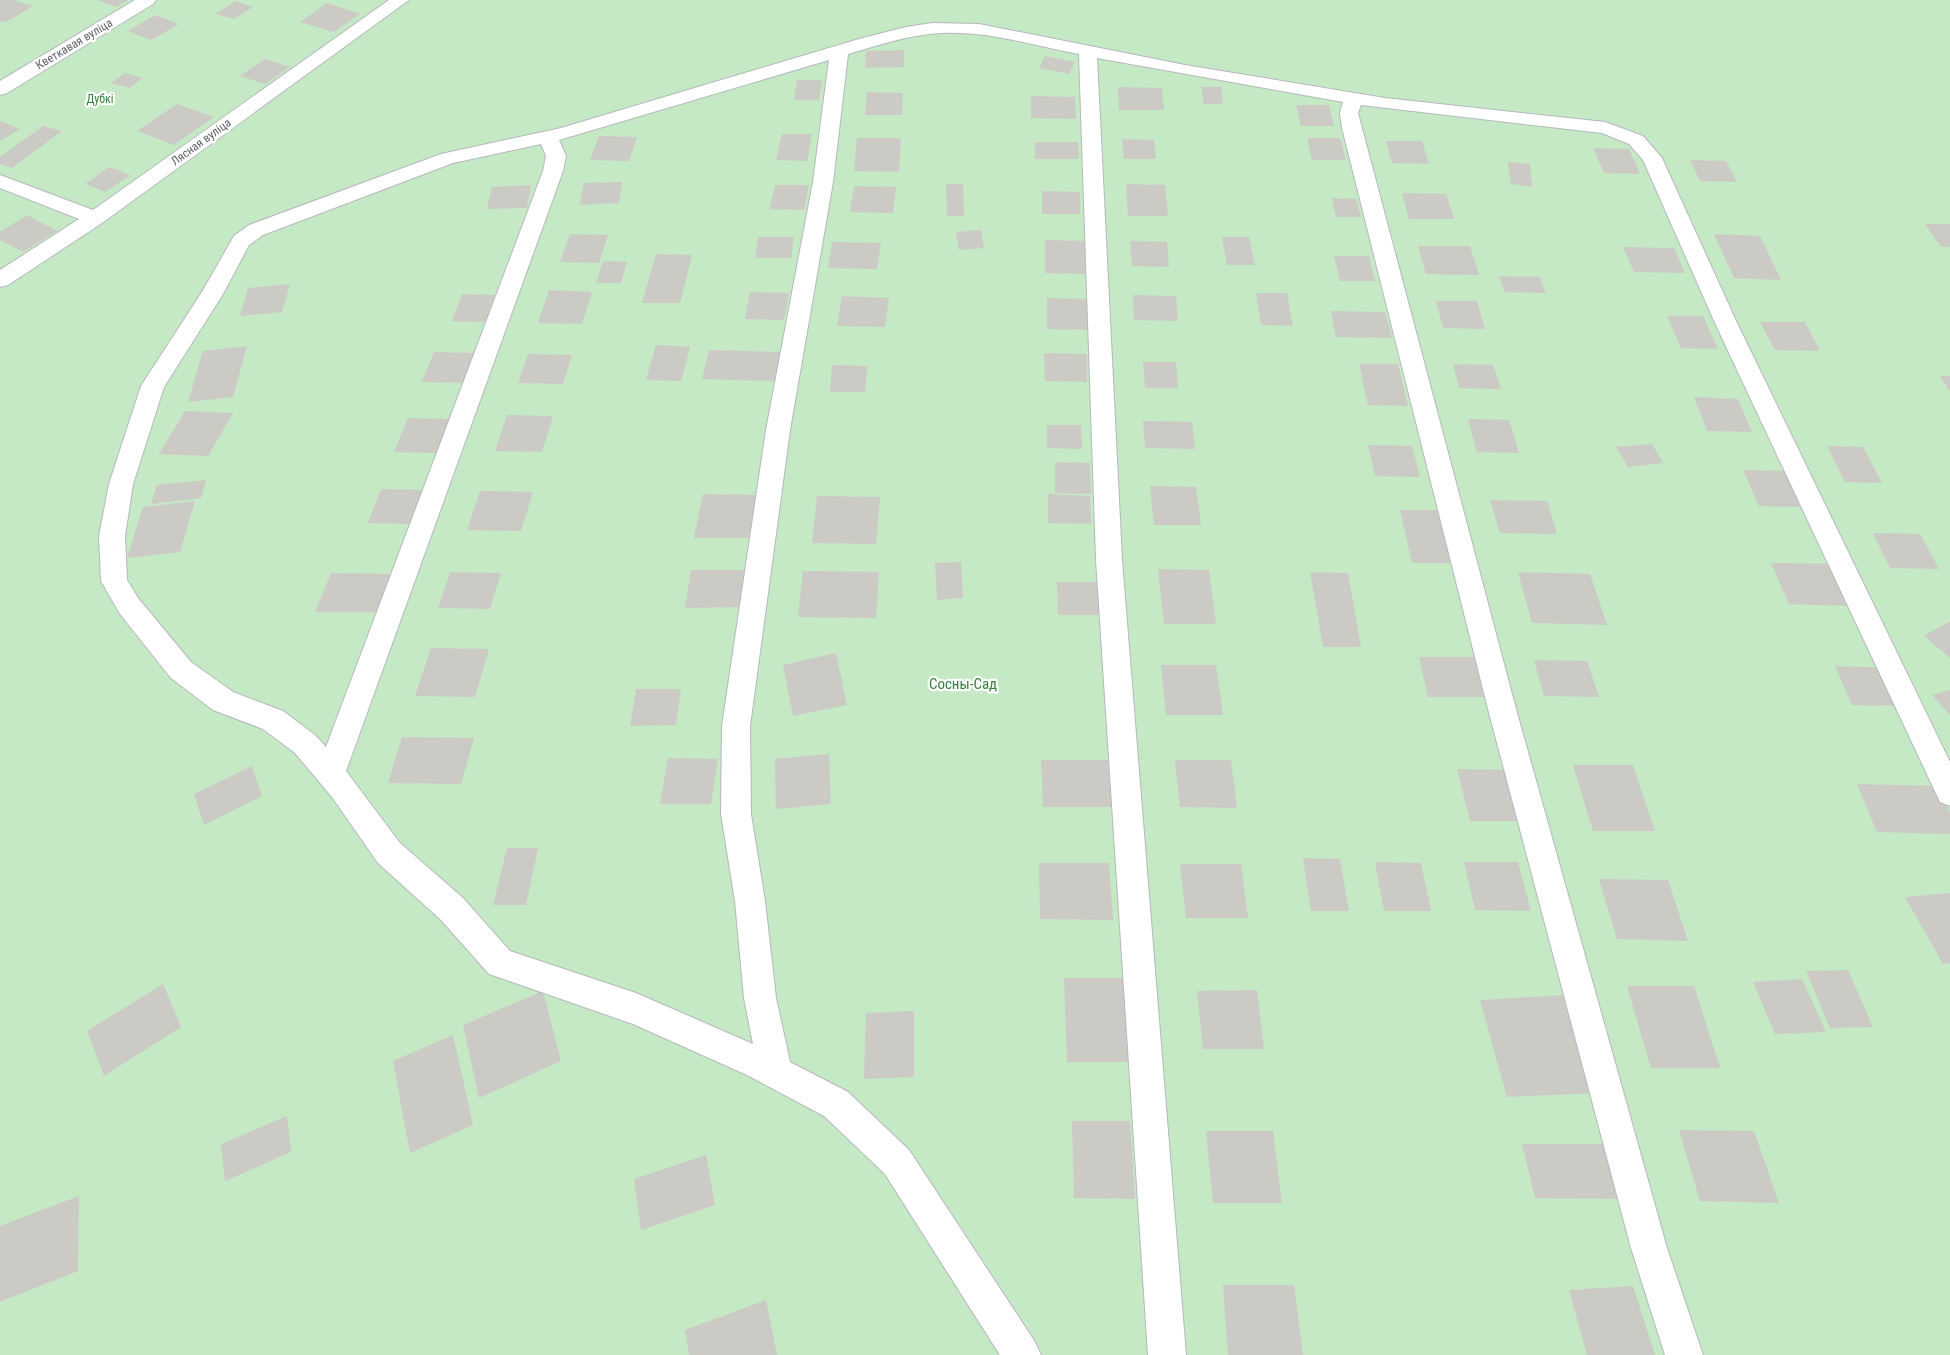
<svg xmlns="http://www.w3.org/2000/svg" width="1950" height="1355" font-family="'Roboto Condensed',sans-serif">
	<rect width="100%" height="100%" fill="#f1efe8"/>
	<!-- green -->
	<rect fill="#c5e8c5" x="0" y="0" width="1950" height="1355"/>
	<!-- building -->
	<g fill="#cccac5">
		<path d="M0 0H13L33 6 6 22 0 21Z"/>
		<path d="M97 0H128L116 7Z"/>
		<path d="M235 1 253 7 234 19 216 14Z"/>
		<path d="M327 3 360 14 334 32 300 22Z"/>
		<path d="M155 15 179 24 151 40 128 31Z"/>
		<path d="M904 50V67L865 68 866 51Z"/>
		<path d="M1045 56 1075 62 1069 74 1039 68Z"/>
		<path d="M265 59 290 67 265 84 240 76Z"/>
		<path d="M125 73 143 78 129 88 111 83Z"/>
		<path d="M797 80H822L819 100H794Z"/>
		<path d="M1118 87 1162 88 1164 110H1119Z"/>
		<path d="M1201 87H1221L1223 104H1204Z"/>
		<path d="M867 92 903 93 902 115H865Z"/>
		<path d="M1031 96 1075 97 1076 119 1031 118Z"/>
		<path d="M177 104 214 117 174 145 137 131Z"/>
		<path d="M1296 105H1329L1334 126H1301Z"/>
		<path d="M0 121 20 129 0 141Z"/>
		<path d="M43 126 62 131 12 168 0 164V157Z"/>
		<path d="M782 134H812L807 161 776 160Z"/>
		<path d="M599 136 637 137 629 161 590 160Z"/>
		<path d="M857 138H901L899 172 854 171Z"/>
		<path d="M1307 138H1340L1346 160H1312Z"/>
		<path d="M1122 139 1154 140 1156 159H1124Z"/>
		<path d="M1386 141H1422L1429 164 1392 163Z"/>
		<path d="M1035 142H1078L1079 159H1035Z"/>
		<path d="M1593 148 1629 149 1640 174 1604 173Z"/>
		<path d="M1690 160 1726 161 1737 182 1700 181Z"/>
		<path d="M1508 162 1530 164 1532 187 1511 184Z"/>
		<path d="M109 167 130 175 106 192 85 184Z"/>
		<path d="M622 182 619 203 580 205 584 183Z"/>
		<path d="M946 184H963L964 216H947Z"/>
		<path d="M1126 184 1165 185 1168 216H1128Z"/>
		<path d="M531 185 527 208 487 209 492 187Z"/>
		<path d="M775 185H809L804 210 770 209Z"/>
		<path d="M854 186 896 187 893 213 850 212Z"/>
		<path d="M1042 191 1080 192V214H1042Z"/>
		<path d="M1402 193 1446 194 1454 219H1409Z"/>
		<path d="M1332 198 1356 199 1361 217H1336Z"/>
		<path d="M27 215 57 231 23 252 0 240V232Z"/>
		<path d="M1925 224H1950V247H1941Z"/>
		<path d="M981 230 984 248 959 250 956 232Z"/>
		<path d="M570 234 608 235 599 263 560 262Z"/>
		<path d="M1714 234 1760 236 1781 280 1734 278Z"/>
		<path d="M758 237H794L791 258H755Z"/>
		<path d="M1222 237H1249L1255 265H1227Z"/>
		<path d="M1045 240 1088 241 1089 274 1045 273Z"/>
		<path d="M1130 241 1167 242 1169 267 1132 266Z"/>
		<path d="M832 242 881 243 877 269 828 268Z"/>
		<path d="M1418 246H1470L1479 275 1426 274Z"/>
		<path d="M1623 247 1674 248 1685 273 1634 272Z"/>
		<path d="M656 254 692 255 680 303H642Z"/>
		<path d="M1334 256H1369L1375 281H1340Z"/>
		<path d="M603 261 627 262 621 283H596Z"/>
		<path d="M1499 276 1540 277 1546 293 1505 292Z"/>
		<path d="M290 284 282 312 240 316 248 288Z"/>
		<path d="M549 290 592 292 582 324 538 323Z"/>
		<path d="M750 292 789 293 784 320 745 319Z"/>
		<path d="M1256 293H1287L1293 326 1261 325Z"/>
		<path d="M462 294 495 295 485 322 452 321Z"/>
		<path d="M1133 295 1176 296 1178 321 1134 320Z"/>
		<path d="M842 296 889 298 885 327 837 326Z"/>
		<path d="M1047 298 1088 299 1089 330 1047 329Z"/>
		<path d="M1436 301H1477L1485 329 1443 328Z"/>
		<path d="M1331 311 1385 312 1392 338 1336 337Z"/>
		<path d="M1667 316H1703L1718 349 1681 348Z"/>
		<path d="M1760 322H1805L1820 351 1775 350Z"/>
		<path d="M656 345 690 347 681 381 646 380Z"/>
		<path d="M247 346 233 397 188 402 203 351Z"/>
		<path d="M709 350 782 352 776 381 702 379Z"/>
		<path d="M434 352 475 353 464 383 422 382Z"/>
		<path d="M1044 353 1087 354V382L1045 381Z"/>
		<path d="M528 354 572 355 563 384 518 383Z"/>
		<path d="M1143 362H1176L1178 388H1145Z"/>
		<path d="M1359 364H1398L1408 406 1368 405Z"/>
		<path d="M1453 364 1493 365 1501 389 1459 388Z"/>
		<path d="M832 365 867 366 865 392H830Z"/>
		<path d="M1940 376H1950V392Z"/>
		<path d="M1694 397 1738 399 1752 432 1707 431Z"/>
		<path d="M185 411 233 413 208 456 159 454Z"/>
		<path d="M507 415 553 416 542 452 495 451Z"/>
		<path d="M408 418 450 419 437 453 394 452Z"/>
		<path d="M1468 419 1509 420 1519 453 1477 452Z"/>
		<path d="M1143 421 1192 422 1195 449 1145 448Z"/>
		<path d="M1047 425H1081L1082 449 1047 448Z"/>
		<path d="M1652 444 1663 463 1628 467 1616 447Z"/>
		<path d="M1368 445 1412 446 1420 477 1375 476Z"/>
		<path d="M1827 446 1863 447 1882 483 1845 482Z"/>
		<path d="M1055 462 1090 463 1091 494 1055 493Z"/>
		<path d="M1743 470 1787 471 1804 507 1759 506Z"/>
		<path d="M206 480 201 498 151 504 157 485Z"/>
		<path d="M1150 486 1196 487 1201 525H1154Z"/>
		<path d="M381 489 422 490 409 524 368 523Z"/>
		<path d="M480 491 533 492 521 531 467 530Z"/>
		<path d="M703 494 760 495 753 538H694Z"/>
		<path d="M1048 494 1090 496 1091 524 1048 523Z"/>
		<path d="M817 496 880 497 876 544 812 543Z"/>
		<path d="M1490 500 1547 501 1557 534 1500 533Z"/>
		<path d="M195 501 180 552 127 558 143 507Z"/>
		<path d="M1400 510H1441L1454 563H1412Z"/>
		<path d="M1873 533 1920 534 1939 569 1890 568Z"/>
		<path d="M961 562 963 598 937 600 935 563Z"/>
		<path d="M1771 563 1832 564 1852 606 1789 604Z"/>
		<path d="M1158 569 1209 570 1216 624H1164Z"/>
		<path d="M691 570H747L743 607 685 608Z"/>
		<path d="M803 571 879 572 876 618 798 617Z"/>
		<path d="M450 572 501 573 490 609 438 608Z"/>
		<path d="M1310 572 1348 573 1361 647H1323Z"/>
		<path d="M1518 572 1590 574 1607 625 1532 623Z"/>
		<path d="M331 573 391 574 377 612H315Z"/>
		<path d="M1057 582H1098L1101 615H1058Z"/>
		<path d="M1950 621V658L1924 636Z"/>
		<path d="M431 648 489 649 475 697 415 696Z"/>
		<path d="M836 653 847 705 793 716 783 665Z"/>
		<path d="M1419 657H1474L1484 697H1428Z"/>
		<path d="M1534 660 1587 661 1599 697 1544 696Z"/>
		<path d="M1161 665H1216L1223 715H1166Z"/>
		<path d="M1835 666 1887 668 1905 706 1852 705Z"/>
		<path d="M636 689H681L676 725 630 726Z"/>
		<path d="M1950 690V715L1932 695Z"/>
		<path d="M402 737 474 738 461 784 388 783Z"/>
		<path d="M829 754 831 804 776 809 775 759Z"/>
		<path d="M668 758 718 759 711 804H660Z"/>
		<path d="M1041 760H1108L1111 807H1043Z"/>
		<path d="M1175 760H1231L1237 808 1180 807Z"/>
		<path d="M1573 765H1633L1655 831H1593Z"/>
		<path d="M252 766 262 796 204 825 194 794Z"/>
		<path d="M1457 769 1506 770 1520 821H1470Z"/>
		<path d="M1857 784 1937 786 1950 812V834L1877 832Z"/>
		<path d="M507 848H538L526 905H493Z"/>
		<path d="M1303 858 1340 859 1349 911H1311Z"/>
		<path d="M1375 862 1421 863 1431 911H1384Z"/>
		<path d="M1464 862H1518L1531 911 1475 910Z"/>
		<path d="M1039 863H1109L1113 920 1040 919Z"/>
		<path d="M1180 864H1241L1248 918H1186Z"/>
		<path d="M1599 879 1668 880 1688 941 1617 939Z"/>
		<path d="M1950 893V963L1943 964 1905 897Z"/>
		<path d="M1848 970 1873 1027 1830 1028 1806 971Z"/>
		<path d="M1064 978H1131L1137 1062H1067Z"/>
		<path d="M1802 979 1826 1032 1775 1034 1753 982Z"/>
		<path d="M163 984 181 1027 104 1076 87 1031Z"/>
		<path d="M1627 986H1694L1720 1068H1651Z"/>
		<path d="M1257 990 1264 1049H1203L1197 991Z"/>
		<path d="M543 991 561 1061 479 1098 463 1025Z"/>
		<path d="M1567 995 1599 1093 1507 1097 1480 1000Z"/>
		<path d="M914 1011V1077L864 1079 866 1013Z"/>
		<path d="M453 1035 473 1125 410 1153 393 1061Z"/>
		<path d="M287 1116 291 1152 225 1181 221 1144Z"/>
		<path d="M1072 1121H1130L1135 1199 1074 1198Z"/>
		<path d="M1679 1130 1754 1131 1779 1203 1700 1201Z"/>
		<path d="M1206 1131H1273L1282 1203H1213Z"/>
		<path d="M1522 1144H1613L1628 1199 1535 1198Z"/>
		<path d="M706 1155 715 1205 641 1230 634 1179Z"/>
		<path d="M79 1196 78 1271 0 1302V1226Z"/>
		<path d="M1223 1285H1294L1303 1355H1228Z"/>
		<path d="M1633 1286 1655 1355H1587L1569 1290Z"/>
		<path d="M766 1300 777 1355H689L685 1330Z"/>
	</g>
	<g fill="none" stroke-linecap="round" stroke-linejoin="round">
		<!-- minor casing -->
		<g stroke="#b5b8bc" stroke-width="2">
			<g id="minor">
				<path d="M135 0H156L153 4 7 93 0 95V81Z"/>
				<path d="M389 0H409L102 223 8 285 0 287V270L79 219 0 188V175L93 210Z"/>
				<path d="M932 23 979 24 1185 65 1385 98 1605 122 1643 136 1662 158 1737 323 1950 762V806L1940 802 1715 323 1643 160 1629 144 1602 133 1361 105 1358 113 1516 709 1667 1248 1703 1355H1665L1631 1248 1488 709 1342 128 1340 113 1343 102 1097 58 1122 560 1186 1355H1148L1096 560 1079 54C1031 45 980 28 930 34 902 37 875 46 848 54L833 182 790 430 750 726 751 814 765 901 776 998 790 1062 848 1092 909 1150 1035 1342 1041 1355H1000L885 1174 824 1116 747 1075 633 1024 489 974 441 920 378 863 332 797 295 753 263 729 213 710 171 678 120 614 101 581 99 536 109 484 141 386 202 292 234 236 249 225 441 154 561 128 859 39 906 27ZM829 60 813 182 766 430 722 726 721 814 735 901 744 998 753 1044 636 993 510 951 463 898 400 843 346 771 563 171 566 156 559 140ZM541 144 546 156 543 171 326 747 315 735 283 711 233 692 191 662 138 598 127 580 125 536 133 484 164 387 223 294 249 245 263 235 453 163Z"/>
			</g>
		</g>
		<!-- minor -->
		<use href="#minor" fill="#fff" fill-rule="evenodd"/>
	</g>
	<g text-anchor="middle" dominant-baseline="central" stroke-width="4.5" stroke-linejoin="round" paint-order="stroke">
		<!-- far-street labels -->
		<g font-size="12" fill="#5f6368" stroke="#fff">
			<text transform="translate(74 44) rotate(-31)">Кветкавая вуліца</text>
			<text transform="translate(201 142) rotate(-36)">Лясная вуліца</text>
		</g>
		<!-- far-park labels -->
		<g font-size="12" fill="#348238" stroke="#fff">
			<text x="100" y="99">Дубкі</text>
		</g>
		<!-- park labels -->
		<g font-size="15" fill="#348238" stroke="#fff">
			<text x="963" y="684">Сосны-Сад</text>
		</g>
	</g>
</svg>
